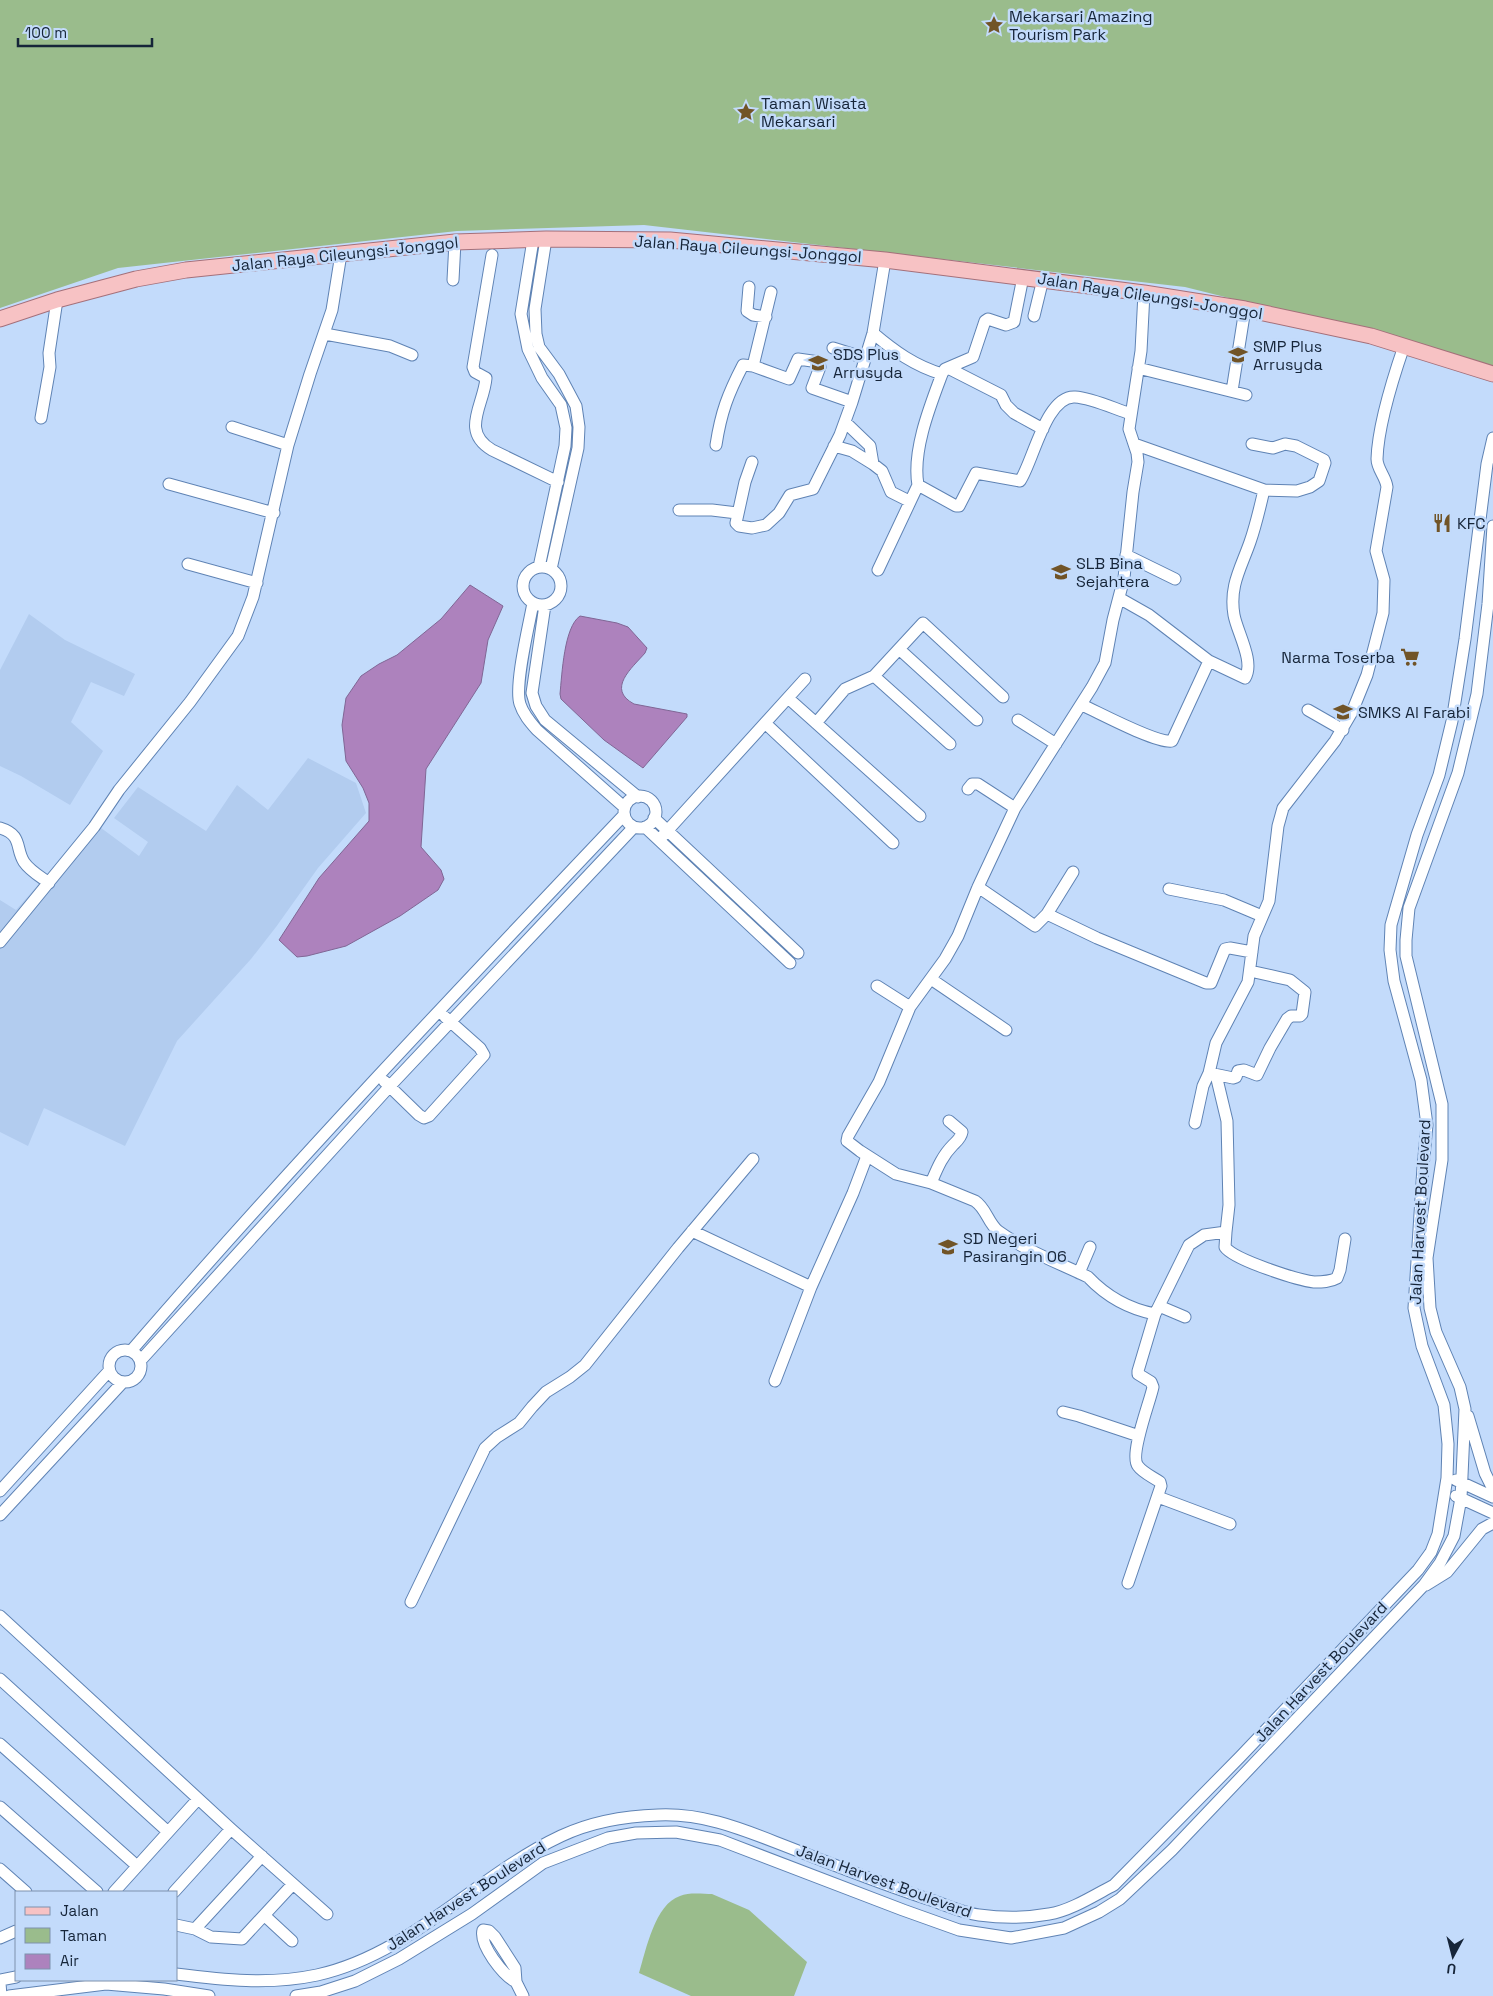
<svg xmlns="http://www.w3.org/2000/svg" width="1493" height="1996" viewBox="0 0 1493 1996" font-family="'Space Grotesk',sans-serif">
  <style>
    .built { fill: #b2ccef }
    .green { fill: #9abc8c }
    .water { fill: #ad82bd; stroke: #806695 }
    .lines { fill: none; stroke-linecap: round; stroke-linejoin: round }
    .minor-casing { stroke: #5f83b4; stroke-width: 13 }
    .major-casing { stroke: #a4707a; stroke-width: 17 }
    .minor { stroke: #fff; stroke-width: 11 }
    .major { stroke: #f7c2c4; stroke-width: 15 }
    .labels { text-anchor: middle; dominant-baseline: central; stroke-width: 5; stroke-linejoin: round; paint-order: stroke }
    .poi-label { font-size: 16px; fill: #162539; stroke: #c3dbfb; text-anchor: start }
    .street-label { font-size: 16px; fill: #162539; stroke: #c3dbfb }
  </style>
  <rect width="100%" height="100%" fill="#c3dbfb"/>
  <!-- built -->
  <path class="built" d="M 29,614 L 65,640 L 135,674 L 124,696 L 91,682 L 71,722 L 103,751 L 70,805 L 21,776 L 0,766 L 0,670 Z
    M 308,758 L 356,783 L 366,813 L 318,868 L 276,927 L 251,959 L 177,1041 L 125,1146 L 44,1108 L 28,1146 L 0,1132 L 0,900 L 16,910 L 93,822 L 139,856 L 148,842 L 114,818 L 138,787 L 206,831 L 237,785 L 268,810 Z"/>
  <!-- green -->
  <path class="green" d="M 0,0 L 1493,0 L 1493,367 L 1434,349 L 1185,287 L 644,225 L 457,231 L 118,268 L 0,308 Z
    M 712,1894 L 749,1910 L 807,1962 L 794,1996 L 691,1996 L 639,1973 C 646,1950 655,1904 680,1896 C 689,1892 703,1894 712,1894 Z"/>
  <!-- water -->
  <path class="water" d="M 470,585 L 503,606 L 488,640 L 481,683 L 426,769 L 421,847 L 441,870 L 444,879 L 438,890 L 400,916 L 346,946 L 307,956 L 297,957 L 279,940 L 319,878 L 369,821 L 369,803 L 363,788 L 346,761 L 342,725 L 346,698 L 361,676 L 379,664 L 397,655 L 441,619 Z
    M 580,616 L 617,623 L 628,627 L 647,648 L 645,653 C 632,668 606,689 634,704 L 687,714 L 687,717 L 643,768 L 604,740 L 561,699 L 560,694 C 562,674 564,627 580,616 Z"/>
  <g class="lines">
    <!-- minor casing -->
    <g class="minor-casing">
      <path id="minor" d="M 546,239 L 535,309 L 536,334 L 539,347 L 559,374 L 576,406 L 579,427 L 578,448 L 551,569
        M 533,240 L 521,314 L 528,349 L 542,378 L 561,405 L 566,428 L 565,446 L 539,567
        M 492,255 L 473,367 L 475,372 L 486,378 C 484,405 460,431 492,450 L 558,482
        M 453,280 L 455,242
        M 749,287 L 747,311 L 753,315 L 766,317
        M 771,292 L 753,366 L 789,379 L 798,359 L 819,362 L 820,367 L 812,388 L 852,402
        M 1144,293 L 1141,351 L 1129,429 L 1137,453 L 1138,462 L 1133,492 L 1124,578 L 1113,620 L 1105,663 L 1092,687 L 1015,808 L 978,887 L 958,936 L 945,959 L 910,1007 L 879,1082 L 848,1136 L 847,1141 L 860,1151 L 896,1174 L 931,1183 L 975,1201 C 986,1208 988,1223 998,1231 C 1024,1250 1059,1263 1088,1277 C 1106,1296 1129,1309 1155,1314 L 1189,1245 L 1204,1235 L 1226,1232 L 1229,1205 L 1227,1121 L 1216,1075
        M 1034,316 L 1043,279
        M 873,333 C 894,351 915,366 942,374 C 930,406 912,451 918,485 L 878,570
        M 325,334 L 390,346 L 412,355
        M 833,348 L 865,358
        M 948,368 L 1001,395 L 1006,405 L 1014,413 L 1043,429
        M 1138,368 L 1246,395
        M 942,374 L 945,369 L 973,357 L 985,321 L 988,319 L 1006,325 L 1014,322 L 1023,277
        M 1232,391 L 1245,309
        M 41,418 L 50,367 L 49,353 L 57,300
        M 845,422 L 870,446 L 873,464 L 882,471 L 891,492 L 909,501
        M 232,427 L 288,445
        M 1134,444 L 1264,490 L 1297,491 L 1310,487 L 1319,481 L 1325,463 L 1324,460 L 1296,446 L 1285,444 L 1273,448 L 1252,444
        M 716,445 C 721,412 728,394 743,365 L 753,366
        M 834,446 L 852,451 L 873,464
        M 752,462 L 745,482 L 736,523 L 739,526 L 752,528 L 766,525 L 779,513 L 790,495 L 813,489 L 840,435 L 852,402 L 873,333 L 885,260
        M 169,484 L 274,513
        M 918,485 L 956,506 L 959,506 L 976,473 L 1020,481 C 1033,462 1046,395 1075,397 C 1092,398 1115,409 1131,414
        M 679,510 L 712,510 L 737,513
        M 1126,555 L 1175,579
        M 188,564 L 257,583
        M523 586a19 19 0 1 1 38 0a19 19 0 1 1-38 0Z
        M 1119,598 L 1149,615 L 1209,661 L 1245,678 C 1255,662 1237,632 1234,615 C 1229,586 1241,568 1250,542 C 1256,525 1260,507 1264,490
        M 533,603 C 529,625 514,686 520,704 C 523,714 530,722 537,730 L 624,807
        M 545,605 L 532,693 L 536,706 L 545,720 L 638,797
        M 899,649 L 977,720
        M 874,676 L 950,744
        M 788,698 L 920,816
        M 1082,705 C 1098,712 1157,744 1172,741 L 1209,661
        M 1308,710 L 1343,730
        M 1018,720 L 1056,744
        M 765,723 L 893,843
        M 816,723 L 845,689 L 874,676 L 923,623 L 1003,697
        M 968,789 L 972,784 L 978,784 L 1015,808
        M624 812a16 16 0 1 1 32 0a16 16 0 1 1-32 0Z
        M 654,818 L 798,953
        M 645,827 L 790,963
        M 0,828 C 23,835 15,848 24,862 C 30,871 41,877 49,883
        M 659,840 L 805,679
        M 978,887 L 1035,926 L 1047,914 L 1073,872
        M 1169,889 L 1224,900 L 1262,916
        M 1047,914 L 1097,938 L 1206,983 L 1211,983 L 1225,949 L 1230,948 L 1252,952
        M 0,942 L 94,827 L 119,790 L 190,702 L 238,636 L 253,597 L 288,445 L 310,374 L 332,310 L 341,254
        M 931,979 L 1006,1030
        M 877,986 L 910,1007
        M 1209,1073 L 1233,1078 L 1236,1077 L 1238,1071 L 1244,1070 L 1257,1075 L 1270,1048 L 1287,1019 L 1291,1016 L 1300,1016 L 1302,1014 L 1305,992 L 1290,980 L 1250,971
        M 384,1081 L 419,1115 L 424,1118 L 429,1116 L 484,1055 L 480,1048 L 445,1017
        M 1195,1123 L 1203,1086 L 1209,1073 L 1216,1043 L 1248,982 L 1254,936 L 1269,901 L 1278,826 L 1283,808 L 1335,741 L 1352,712 L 1367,675 L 1383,613 L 1384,580 L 1376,551 L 1387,487 C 1386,477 1377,469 1377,459 C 1378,425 1393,378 1404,346
        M 931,1183 C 937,1169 942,1156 953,1145 C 957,1141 961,1138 962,1132 L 949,1121
        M 692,1231 L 811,1287
        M 1226,1232 L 1225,1247 C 1234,1260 1298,1280 1314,1282 C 1322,1282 1330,1282 1337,1278 L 1340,1270 L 1345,1239
        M 1079,1273 L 1090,1247
        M 1159,1306 L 1185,1317
        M109 1366a16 16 0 1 1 32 0a16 16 0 1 1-32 0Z
        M 131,1351 C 290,1167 457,991 624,815
        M 141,1360 L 390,1086 L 634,827
        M 775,1381 L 811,1287 L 853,1193 L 867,1156
        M 1063,1412 L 1079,1416 L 1139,1436
        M 1468,1416 L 1485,1473 L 1493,1489
        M 1456,1480 L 1493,1497
        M 0,1491 L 109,1371
        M 1456,1496 L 1493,1513
        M 1158,1497 L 1230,1524
        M 0,1515 L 122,1383
        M 1128,1583 L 1161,1486 L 1160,1482 C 1153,1477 1143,1473 1138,1466 C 1129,1455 1150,1402 1153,1387 L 1151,1382 L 1138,1374 L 1138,1371 L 1155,1314
        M 1426,1585 L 1447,1572 L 1482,1529 L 1493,1523
        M 411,1602 L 485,1448 L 497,1437 L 519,1423 L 532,1407 L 546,1392 L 570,1377 L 585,1365 L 678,1248 L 753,1159
        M 0,1616 L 231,1829 L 327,1914
        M 0,1679 L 167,1831
        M 0,1744 L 136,1865
        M 0,1807 L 97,1892
        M 0,1869 L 26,1892
        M 114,1892 L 198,1799
        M 174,1892 L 231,1829
        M 265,1916 L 292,1941
        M 176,1925 L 195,1929 L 211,1937 L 242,1939 L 293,1884
        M 195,1929 L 262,1856
        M 0,1938 L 16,1931
        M 176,1974 C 223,1980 270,1985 317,1975 C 411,1954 476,1876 561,1836 C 591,1822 625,1816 658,1815 C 700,1813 737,1827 775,1842 C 827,1862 878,1883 931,1900 C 946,1905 963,1913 979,1915 C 1002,1918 1027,1918 1049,1914 C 1070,1911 1095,1895 1114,1885 L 1240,1757 L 1418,1570 L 1431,1552 L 1438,1534 L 1447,1478 L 1448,1444 L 1444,1405 L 1422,1346 L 1414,1308 L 1423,1167 L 1427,1125 L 1421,1080 L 1394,981 L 1390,950 L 1391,925 L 1395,911 L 1417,835 L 1439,775 L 1452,721 L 1465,639 L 1487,464 L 1493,438
        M 0,1980 L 16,1977
        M 516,1982 C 503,1975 479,1945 483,1930 L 489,1931 L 495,1937 L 515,1968 L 516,1982 L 523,1996
        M 0,1983 L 1,1996
        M 9,1996 L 106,1984 L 164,1989 L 209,1996
        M 296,1996 L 321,1992 L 355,1981 L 399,1959 L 472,1914 L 543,1863 L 608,1838 L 636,1833 L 676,1832 L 720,1840 L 903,1910 L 959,1930 L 1011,1938 L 1064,1928 L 1099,1912 L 1120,1899 L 1172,1850 L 1424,1585 L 1440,1563 L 1454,1536 L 1461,1498 L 1465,1409 L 1460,1387 L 1436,1332 L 1430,1308 L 1427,1258 L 1442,1160 L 1442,1104 L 1406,956 L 1406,940 L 1409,908 L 1458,773 L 1477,694 L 1488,604 L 1493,526"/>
    </g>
    <!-- major casing -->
    <g class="major-casing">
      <path id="major" d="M 0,319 L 57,300 L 136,279 L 186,270 L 455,242 L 546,239 L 670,240 L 885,260 L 1144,293 L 1245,309 L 1371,336 L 1493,374"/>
    </g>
    <!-- minor -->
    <use href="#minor" class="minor"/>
    <!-- major -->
    <use href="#major" class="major"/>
  </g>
  <!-- icons -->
  <defs>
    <g id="sight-bare" transform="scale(1.5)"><path d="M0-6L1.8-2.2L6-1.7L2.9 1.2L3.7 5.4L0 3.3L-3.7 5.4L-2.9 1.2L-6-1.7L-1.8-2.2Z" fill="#715427" stroke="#c3dbfb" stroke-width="2.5" paint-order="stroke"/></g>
    <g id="school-bare" transform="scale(1.5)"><path d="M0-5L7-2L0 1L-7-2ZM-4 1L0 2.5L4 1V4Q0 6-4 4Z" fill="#715427" stroke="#c3dbfb" stroke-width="2.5" paint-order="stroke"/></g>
    <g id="restaurant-bare" transform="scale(1.5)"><path d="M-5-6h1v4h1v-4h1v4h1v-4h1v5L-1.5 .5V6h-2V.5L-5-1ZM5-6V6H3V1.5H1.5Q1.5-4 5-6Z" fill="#715427" stroke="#c3dbfb" stroke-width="2.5" paint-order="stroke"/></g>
    <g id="supermarket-bare" transform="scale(1.5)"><path d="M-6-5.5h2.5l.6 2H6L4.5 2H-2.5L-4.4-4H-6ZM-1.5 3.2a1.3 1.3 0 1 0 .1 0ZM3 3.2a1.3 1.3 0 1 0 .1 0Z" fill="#715427" stroke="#c3dbfb" stroke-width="2.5" paint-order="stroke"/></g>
  </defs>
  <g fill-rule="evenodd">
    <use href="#sight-bare" x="994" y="25"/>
    <use href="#sight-bare" x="746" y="112"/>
    <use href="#school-bare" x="1238" y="355"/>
    <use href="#school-bare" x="818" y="363"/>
    <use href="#restaurant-bare" x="1442" y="523"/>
    <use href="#school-bare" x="1061" y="572"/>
    <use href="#supermarket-bare" x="1410" y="657"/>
    <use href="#school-bare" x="1343" y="712"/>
    <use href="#school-bare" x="948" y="1247"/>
  </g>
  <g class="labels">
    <!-- poi labels -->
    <g class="poi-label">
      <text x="1009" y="16">Mekarsari Amazing<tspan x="1009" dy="18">Tourism Park</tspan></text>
      <text x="761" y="103">Taman Wisata<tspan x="761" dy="18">Mekarsari</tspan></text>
      <text x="1253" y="346">SMP Plus<tspan x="1253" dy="18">Arrusyda</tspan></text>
      <text x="833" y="354">SDS Plus<tspan x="833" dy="18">Arrusyda</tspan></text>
      <text x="1457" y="523">KFC</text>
      <text x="1076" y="563">SLB Bina<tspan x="1076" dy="18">Sejahtera</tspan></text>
      <text x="1395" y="657" text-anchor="end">Narma Toserba</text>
      <text x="1358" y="712">SMKS Al Farabi</text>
      <text x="963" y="1238">SD Negeri<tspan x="963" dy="18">Pasirangin 06</tspan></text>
    </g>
    <!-- street labels -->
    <g class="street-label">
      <text transform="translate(748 249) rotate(4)">Jalan Raya Cileungsi-Jonggol</text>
      <text transform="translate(345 254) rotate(-6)">Jalan Raya Cileungsi-Jonggol</text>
      <text transform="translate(1150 296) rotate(9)">Jalan Raya Cileungsi-Jonggol</text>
      <text transform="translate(1420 1212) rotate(-87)">Jalan Harvest Boulevard</text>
      <text transform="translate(1321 1672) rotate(-47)">Jalan Harvest Boulevard</text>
      <text transform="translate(884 1881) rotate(20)">Jalan Harvest Boulevard</text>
      <text transform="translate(466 1896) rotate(-33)">Jalan Harvest Boulevard</text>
    </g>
  </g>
  <!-- legend -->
  <rect x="15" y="1891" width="162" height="90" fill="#c3dbfb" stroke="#7e92ad"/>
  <rect x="25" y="1907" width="25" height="8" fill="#f7c2c4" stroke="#7e92ad"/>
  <text x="60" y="1916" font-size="15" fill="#162539">Jalan</text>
  <rect x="25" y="1928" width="25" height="15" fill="#9abc8c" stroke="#7e92ad"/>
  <text x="60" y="1941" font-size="15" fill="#162539">Taman</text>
  <rect x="25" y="1954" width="25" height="15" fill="#ad82bd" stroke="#7e92ad"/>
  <text x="60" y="1966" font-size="15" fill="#162539">Air</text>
  <!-- north arrow -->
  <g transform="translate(1453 1956) rotate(187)" stroke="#c3dbfb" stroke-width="4" paint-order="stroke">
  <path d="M0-4L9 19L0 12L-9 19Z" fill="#162539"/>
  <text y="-8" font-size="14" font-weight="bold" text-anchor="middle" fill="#162539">U</text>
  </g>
  <!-- scale -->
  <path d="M18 38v8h134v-8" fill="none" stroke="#162539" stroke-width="2.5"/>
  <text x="25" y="38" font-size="15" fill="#162539" stroke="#c3dbfb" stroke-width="4" paint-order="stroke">100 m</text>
</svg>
